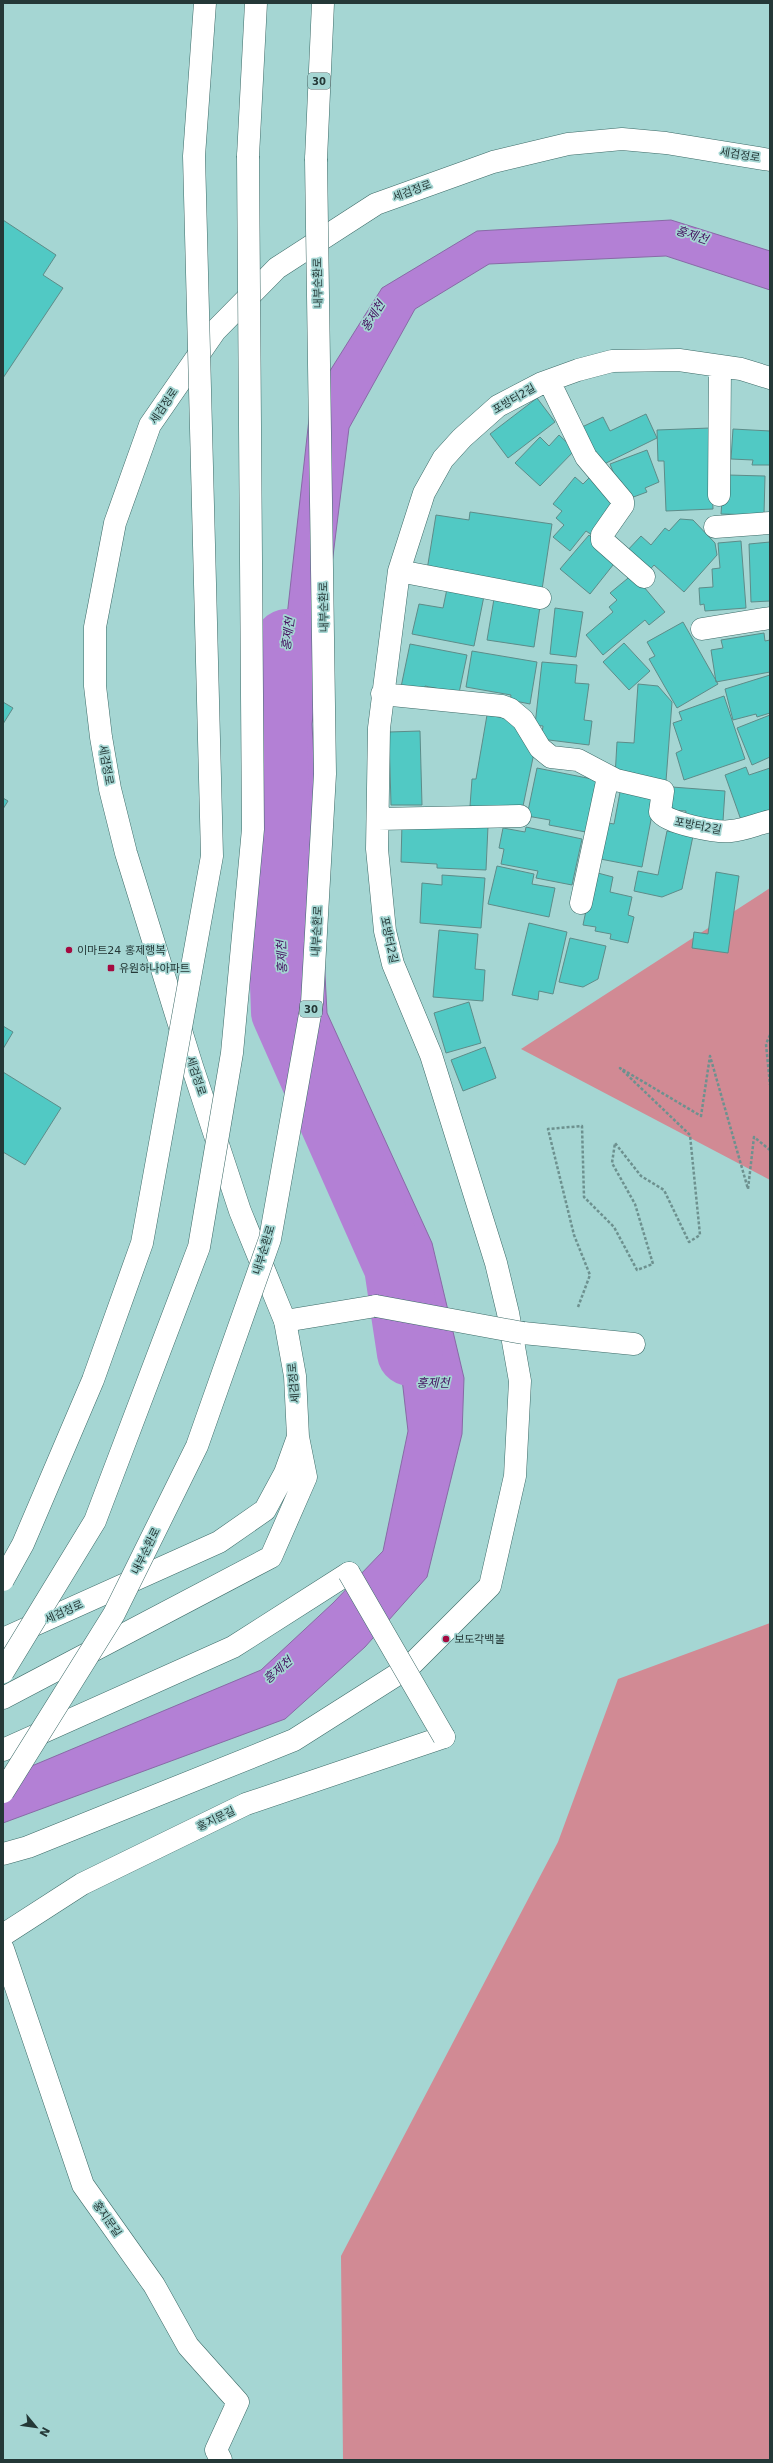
<svg xmlns="http://www.w3.org/2000/svg" width="773" height="2463" viewBox="0 0 773 2463" font-family="'DejaVu Sans','Noto Sans KR',sans-serif">
  <style>
    .green { fill: #d18a94 }
    .water { fill: #b380d5; stroke: #886aa6 }
    .lines { fill: none; stroke-linecap: round; stroke-linejoin: round }
    .river { stroke: #b380d5; stroke-width: 66 }
    .building { fill: #51c9c4; stroke: #5d8c89 }
    .minor-casing { stroke: #3c6a67; stroke-width: 23 }
    .major-casing { stroke: #3c6a67; stroke-width: 23 }
    .highway-casing { stroke: #3c6a67; stroke-width: 23 }
    .path { stroke: #6d918f; stroke-width: 2.5; stroke-dasharray: 3 2; stroke-linecap: butt }
    .minor { stroke: #fff; stroke-width: 22 }
    .major { stroke: #fff; stroke-width: 22 }
    .highway { stroke: #fff; stroke-width: 22 }
    .minor-bridge-casing { stroke: #3c6a67; stroke-width: 23; stroke-linecap: butt }
    .highway-bridge-casing { stroke: #3c6a67; stroke-width: 23; stroke-linecap: butt }
    .minor-bridge { stroke: #fff; stroke-width: 22 }
    .highway-bridge { stroke: #fff; stroke-width: 22 }
    .poi-dot { fill: #a40a40; stroke: #a5d6d3; stroke-width: 1.5 }
    .labels { text-anchor: middle; dominant-baseline: central; stroke-width: 3.5; stroke-linejoin: round; paint-order: stroke }
    .shield { fill: #a5d6d3; stroke: #4b6766; stroke-width: 1 }
    .shield-label { font-size: 10px; font-weight: bold; fill: #243837 }
    .street-label { font-size: 11px; fill: #243837; stroke: #a5d6d3 }
    .poi-label { font-size: 11px; fill: #243837; stroke: #a5d6d3; text-anchor: start }
    .water-label { font-size: 12px; font-style: italic; fill: #43105e; stroke: #a5d6d3 }
  </style>
  <rect width="100%" height="100%" fill="#a5d6d3"/>
  <!-- green -->
  <path class="green" d="M 770,888 L 770,1180 L 521,1049 Z
    M 770,1623 L 770,2460 L 343,2460 L 341,2256 L 558,1842 L 618,1679 Z"/>
  <!-- water -->
  <path class="water" d="M 671,220 L 770,251 L 770,290 L 666,256 L 489,264 L 415,309 L 349,428 L 312,724 L 327,1013 L 432,1243 L 464,1378 L 462,1434 L 427,1577 L 365,1647 L 285,1719 L 3,1823 L 3,1778 L 261,1670 L 333,1603 L 383,1551 L 408,1431 L 401,1370 L 397,1267 L 284,1012 L 274,733 L 311,401 L 382,288 L 477,231 Z"/>
  <g class="lines">
    <!-- river -->
    <path class="river" d="M 287,642 L 274,733 L 284,1012 L 397,1267 L 410,1353"/>
  </g>
  <!-- building -->
  <path class="building" d="M 3,220 L 56,255 L 43,275 L 63,288 L 3,378 Z
    M 537,398 L 555,422 L 508,458 L 490,434 Z
    M 646,414 L 657,438 L 598,467 L 580,428 L 603,417 L 610,431 Z
    M 710,428 L 713,509 L 666,511 L 664,461 L 658,461 L 657,430 Z
    M 733,429 L 770,431 L 770,465 L 752,465 L 753,460 L 731,459 Z
    M 559,435 L 575,450 L 540,486 L 515,463 L 540,437 L 549,446 Z
    M 647,450 L 659,482 L 645,488 L 647,492 L 628,499 L 622,495 L 610,464 Z
    M 728,475 L 765,476 L 764,515 L 721,514 L 722,501 Z
    M 591,476 L 620,501 L 592,535 L 586,531 L 570,551 L 553,537 L 564,525 L 556,518 L 562,511 L 553,504 L 575,477 L 583,484 Z
    M 470,512 L 552,524 L 541,596 L 427,570 L 436,515 L 469,520 Z
    M 680,519 L 693,520 L 715,543 L 717,555 L 684,592 L 654,565 L 647,573 L 625,553 L 641,536 L 651,545 L 665,528 L 669,531 Z
    M 589,535 L 617,560 L 590,594 L 560,569 Z
    M 741,541 L 746,608 L 705,611 L 704,604 L 700,605 L 699,588 L 713,587 L 712,569 L 720,568 L 718,543 Z
    M 770,542 L 770,601 L 751,602 L 749,544 Z
    M 633,574 L 665,612 L 649,625 L 645,620 L 603,655 L 586,635 L 613,612 L 609,607 L 617,600 L 610,593 Z
    M 448,584 L 485,591 L 474,646 L 412,634 L 419,604 L 443,608 Z
    M 495,593 L 541,600 L 534,647 L 487,640 Z
    M 555,608 L 583,612 L 576,657 L 550,654 Z
    M 683,622 L 718,684 L 677,708 L 649,659 L 655,656 L 647,642 Z
    M 764,633 L 765,641 L 770,640 L 770,672 L 716,682 L 711,650 L 723,648 L 721,640 Z
    M 624,643 L 650,671 L 629,690 L 603,662 Z
    M 410,644 L 467,655 L 459,693 L 425,686 L 424,691 L 401,687 Z
    M 472,651 L 537,662 L 530,704 L 510,700 L 511,695 L 466,687 Z
    M 542,662 L 577,665 L 575,683 L 589,684 L 584,720 L 592,721 L 589,745 L 541,739 L 543,726 L 535,725 Z
    M 770,675 L 770,713 L 757,717 L 756,714 L 733,720 L 725,689 Z
    M 638,684 L 658,686 L 672,702 L 666,781 L 615,777 L 617,742 L 634,743 Z
    M 724,696 L 745,759 L 684,780 L 676,753 L 682,750 L 673,723 L 682,720 L 679,712 Z
    M 3,702 L 13,708 L 3,724 Z
    M 487,715 L 516,720 L 535,748 L 522,811 L 470,806 L 472,779 L 476,779 Z
    M 770,715 L 770,757 L 752,765 L 737,728 Z
    M 420,731 L 422,805 L 391,805 L 389,732 Z
    M 746,767 L 749,775 L 770,768 L 770,815 L 741,820 L 725,775 Z
    M 537,768 L 602,781 L 591,833 L 549,825 L 550,820 L 527,816 Z
    M 621,787 L 647,793 L 654,804 L 642,867 L 595,858 L 603,822 L 614,824 Z
    M 672,787 L 725,791 L 723,821 L 685,819 L 686,811 L 670,810 Z
    M 3,798 L 8,801 L 3,809 Z
    M 402,823 L 488,826 L 486,870 L 437,868 L 437,864 L 401,862 Z
    M 526,827 L 582,839 L 572,885 L 536,878 L 538,871 L 501,864 L 504,849 L 499,848 L 503,828 L 525,832 Z
    M 667,831 L 693,836 L 682,889 L 662,897 L 634,891 L 638,871 L 658,875 Z
    M 497,866 L 534,874 L 532,884 L 555,888 L 549,917 L 488,904 Z
    M 594,872 L 613,877 L 610,892 L 632,897 L 628,915 L 634,917 L 628,943 L 610,939 L 611,934 L 595,931 L 596,927 L 583,925 Z
    M 716,872 L 739,876 L 728,953 L 692,948 L 694,932 L 708,934 Z
    M 442,875 L 485,878 L 481,928 L 420,923 L 422,883 L 442,885 Z
    M 529,923 L 567,932 L 553,994 L 539,991 L 538,1000 L 512,995 Z
    M 439,930 L 478,934 L 475,969 L 485,970 L 483,1001 L 433,997 Z
    M 570,938 L 606,946 L 598,979 L 583,987 L 559,982 Z
    M 469,1002 L 481,1043 L 446,1053 L 434,1013 Z
    M 3,1026 L 13,1032 L 3,1049 Z
    M 485,1047 L 496,1078 L 463,1091 L 451,1060 Z
    M 3,1072 L 61,1108 L 25,1165 L 3,1152 Z"/>
  <g class="lines">
    <!-- minor casing -->
    <g class="minor-casing">
      <path id="minor" d="M 549,381 L 586,457 L 623,501 L 623,505 L 602,535 L 602,540 L 644,577
        M 719,495 L 720,366
        M 715,527 L 770,523
        M 399,571 L 540,598
        M 702,629 L 770,618
        M 382,694 L 502,706 L 510,709 L 523,720 L 540,748 L 551,757 L 578,760 L 616,780 L 663,791 L 660,812 C 666,823 717,833 731,831 C 744,830 757,824 770,821
        M 378,819 L 520,816
        M 581,903 L 608,777
        M 285,1321 L 376,1306
        M 523,1333 L 634,1344
        M 3,1750 L 233,1647 L 349,1573
        M 3,1854 L 28,1847 L 294,1740 L 409,1667 L 490,1586 L 515,1476 L 520,1381 L 508,1313 L 496,1263 L 431,1055 L 393,964 L 385,931 L 377,849 L 379,728 L 399,571 L 424,493 L 443,459 L 462,438 L 498,406 L 542,383 L 578,370 L 612,361 L 679,360 L 741,369 L 770,378
        M 3,1935 L 82,1884 L 246,1804 L 444,1737
        M 3,1949 L 83,2185 L 154,2285 L 188,2346 L 238,2402 L 216,2450 L 221,2460"/>
    </g>
    <!-- major casing -->
    <g class="major-casing">
      <path id="major" d="M 3,1639 L 219,1542 L 265,1510 L 285,1473 L 298,1437 L 295,1376 L 285,1321 L 240,1211 L 192,1066 L 126,853 L 110,789 L 101,737 L 95,686 L 95,627 L 115,523 L 150,425 L 215,331 L 277,268 L 376,204 L 493,162 L 568,144 L 622,139 L 666,143 L 770,160
        M 3,1698 L 271,1557 L 306,1477 L 298,1437"/>
    </g>
    <!-- highway casing -->
    <g class="highway-casing">
      <path id="highway" d="M 248,156 L 256,3
        M 316,159 L 323,3"/>
    </g>
    <!-- path -->
    <path class="path" d="M 770,1035 L 766,1044 L 770,1085
      M 578,1307 L 590,1275 L 574,1235 L 548,1129 L 582,1126 L 584,1197 L 614,1227 L 637,1270 L 653,1264 L 635,1204 L 612,1163 L 615,1143 L 641,1176 L 664,1190 L 689,1242 L 700,1235 L 690,1135 L 620,1068 L 701,1116 L 710,1056 L 748,1189 L 754,1137 L 770,1150"/>
    <!-- minor -->
    <use href="#minor" class="minor"/>
    <!-- major -->
    <use href="#major" class="major"/>
    <!-- highway -->
    <use href="#highway" class="highway"/>
    <!-- minor-bridge casing -->
    <g class="minor-bridge-casing">
      <path id="minor-bridge" d="M 376,1306 L 523,1333
        M 349,1573 L 444,1737"/>
    </g>
    <!-- highway-bridge casing -->
    <g class="highway-bridge-casing">
      <path id="highway-bridge" d="M 3,1580 L 23,1544 L 93,1380 L 142,1243 L 212,856 L 194,156 L 205,3
        M 3,1672 L 95,1521 L 199,1247 L 232,1053 L 253,829 L 248,156
        M 3,1792 L 114,1614 L 197,1446 L 270,1239 L 312,1003 L 325,774 L 316,159"/>
    </g>
    <!-- minor-bridge -->
    <use href="#minor-bridge" class="minor-bridge"/>
    <!-- highway-bridge -->
    <use href="#highway-bridge" class="highway-bridge"/>
  </g>
  <!-- markers -->
  <g class="poi-dot">
    <circle cx="69" cy="950" r="4"/>
    <rect x="107" y="964" width="8" height="8" rx="2"/>
    <circle cx="446" cy="1639" r="4"/>
  </g>
  <g class="labels">
    <!-- shield labels -->
    <g class="shield">
      <rect x="308" y="73" width="22" height="16" rx="3"/>
      <rect x="300" y="1001" width="22" height="16" rx="3"/>
    </g>
    <g class="shield-label">
      <text x="319" y="81">30</text>
      <text x="311" y="1009">30</text>
    </g>
    <!-- street labels -->
    <g class="street-label">
      <text transform="translate(740 155) rotate(9)">세검정로</text>
      <text transform="translate(412 191) rotate(-20)">세검정로</text>
      <text transform="translate(318 283) rotate(-91)">내부순환로</text>
      <text transform="translate(514 399) rotate(-30)">포방터2길</text>
      <text transform="translate(164 406) rotate(-56)">세검정로</text>
      <text transform="translate(324 607) rotate(-91)">내부순환로</text>
      <text transform="translate(106 765) rotate(80)">세검정로</text>
      <text transform="translate(698 826) rotate(11)">포방터2길</text>
      <text transform="translate(317 931) rotate(-87)">내부순환로</text>
      <text transform="translate(389 940) rotate(78)">포방터2길</text>
      <text transform="translate(196 1076) rotate(72)">세검정로</text>
      <text transform="translate(264 1250) rotate(-73)">내부순환로</text>
      <text transform="translate(294 1383) rotate(-95)">세검정로</text>
      <text transform="translate(146 1551) rotate(-64)">내부순환로</text>
      <text transform="translate(64 1612) rotate(-24)">세검정로</text>
      <text transform="translate(216 1819) rotate(-26)">홍지문길</text>
      <text transform="translate(107 2219) rotate(55)">홍지문길</text>
    </g>
    <!-- poi labels -->
    <g class="poi-label">
      <text x="77" y="950">이마트24 홍제행복</text>
      <text x="119" y="968">유원하나아파트</text>
      <text x="454" y="1639">보도각백불</text>
    </g>
    <!-- water labels -->
    <g class="water-label">
      <text transform="translate(692 235) rotate(18)">홍제천</text>
      <text transform="translate(373 316) rotate(-58)">홍제천</text>
      <text transform="translate(288 634) rotate(-82)">홍제천</text>
      <text transform="translate(282 957) rotate(-92)">홍제천</text>
      <text x="433" y="1383">홍제천</text>
      <text transform="translate(278 1670) rotate(-41)">홍제천</text>
    </g>
  </g>
  <!-- border -->
  <rect width="773" height="2463" fill="none" stroke="#243837" stroke-width="8"/>
  <!-- north arrow -->
  <g transform="translate(36 2427) rotate(119)" stroke="#a5d6d3" stroke-width="3" paint-order="stroke">
  <path d="M0-3L7 15L0 10L-7 15Z" fill="#243837"/>
  <text y="-6" font-size="11" font-weight="bold" text-anchor="middle" fill="#243837">N</text>
  </g>
</svg>
